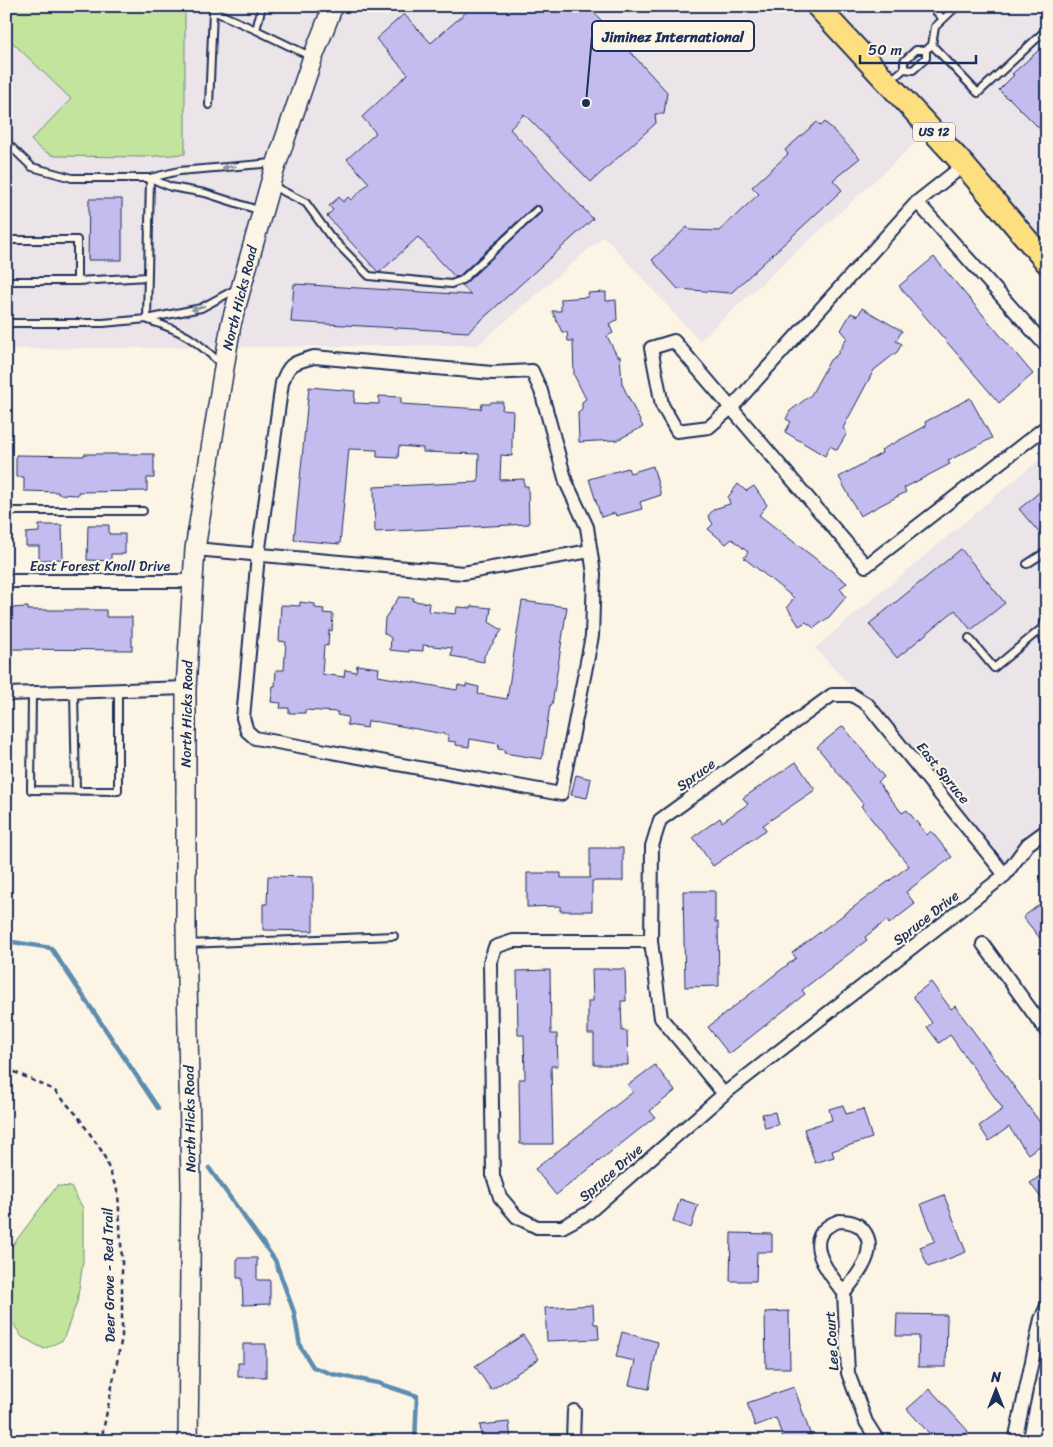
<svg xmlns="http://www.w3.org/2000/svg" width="1053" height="1447" viewBox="0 0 1053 1447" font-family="Sriracha,sans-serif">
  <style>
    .built { fill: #ebe4e8 }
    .green { fill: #c3e49d; stroke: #6f8a7e }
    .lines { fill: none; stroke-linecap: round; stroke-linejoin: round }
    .stream { stroke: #5b8cb0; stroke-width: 4.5 }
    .building { fill: #c4bcee; stroke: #1b2f5e }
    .service-casing { stroke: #1b2f5e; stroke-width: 10 }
    .minor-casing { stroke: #1b2f5e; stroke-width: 16 }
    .secondary-casing { stroke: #1b2f5e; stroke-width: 22 }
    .primary-casing { stroke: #1b2f5e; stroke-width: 25 }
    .path { stroke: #1b2f5e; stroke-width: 2.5; stroke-dasharray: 5 4; stroke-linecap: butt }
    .service { stroke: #fcf5e5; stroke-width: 6 }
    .minor { stroke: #fcf5e5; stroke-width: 12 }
    .secondary { stroke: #fcf5e5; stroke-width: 19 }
    .primary { stroke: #fedf80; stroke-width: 21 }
    .oneway { fill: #8c92a2 }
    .labels { text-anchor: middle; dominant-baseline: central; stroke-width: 4.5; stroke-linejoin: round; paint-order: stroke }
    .shield { fill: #fcf5e5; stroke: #5e6a86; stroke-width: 1 }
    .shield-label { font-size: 12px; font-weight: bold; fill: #1b2f5e }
    .street-label { font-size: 14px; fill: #1b2f5e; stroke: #fcf5e5 }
    .leader { fill: none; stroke: #1b2f5e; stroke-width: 2 }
    .callout-dot { fill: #1b2f5e; stroke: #fcf5e5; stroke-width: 2 }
    .callout { fill: #fcf5e5; stroke: #1b2f5e; stroke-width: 2 }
    .callout-label { font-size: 15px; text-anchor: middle; font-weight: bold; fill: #1b2f5e }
  </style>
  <rect width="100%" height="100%" fill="#fcf5e5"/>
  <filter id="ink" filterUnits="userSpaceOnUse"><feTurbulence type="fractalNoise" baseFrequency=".02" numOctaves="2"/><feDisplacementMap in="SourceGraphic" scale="10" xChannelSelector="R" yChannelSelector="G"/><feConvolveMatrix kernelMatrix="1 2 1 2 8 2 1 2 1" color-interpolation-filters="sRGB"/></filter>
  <g filter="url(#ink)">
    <!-- built -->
    <path class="built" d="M 6,6 L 1047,6 L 1047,263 L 931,129 L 699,341 L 604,236 L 478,345 L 6,349 Z
      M 1047,453 L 1047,830 L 1005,875 L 868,705 L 815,648 Z"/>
    <!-- green -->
    <path class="green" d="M 6,6 L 185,6 L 185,154 L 142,157 L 55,156 C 45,152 39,149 31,140 L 71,99 L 6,36 Z
      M 57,1186 L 71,1187 L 83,1208 L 83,1262 L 77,1302 L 63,1340 L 44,1349 L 22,1337 L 6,1313 L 6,1254 Z"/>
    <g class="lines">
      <!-- stream -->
      <path class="stream" d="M 6,941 L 51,948 L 158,1108
        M 209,1168 L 275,1260 L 294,1312 L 300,1346 L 313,1367 L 332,1374 L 378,1383 L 417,1396 L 415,1441"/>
    </g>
    <!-- building -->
    <path class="building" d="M 473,6 L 588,6 L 667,92 L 664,114 L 655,114 L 656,123 L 591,182 L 524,114 L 510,129 L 593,219 L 468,332 L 291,322 L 294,284 L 471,295 L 462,285 L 542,212 L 540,206 L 534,206 L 459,276 L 455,277 L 418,237 L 380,272 L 378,272 L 327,216 L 333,210 L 329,206 L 339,197 L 343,202 L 348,197 L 351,200 L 369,183 L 347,159 L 376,133 L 362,117 L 408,74 L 376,39 L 404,14 L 431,43 Z
      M 1047,43 L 1047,136 L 1009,98 L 1008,99 L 999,90 L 1014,75 L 1012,74 Z
      M 817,122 L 821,126 L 825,122 L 860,158 L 833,180 L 842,190 L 731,293 L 678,289 L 652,260 L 687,227 L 690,230 L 719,231 L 759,194 L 752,187 L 788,154 L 785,150 Z
      M 89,199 L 122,199 L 122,260 L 88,260 Z
      M 934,257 L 1033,374 L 999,403 L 899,286 Z
      M 606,292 L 606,301 L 616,300 L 617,320 L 609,324 L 613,333 L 607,336 L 617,356 L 620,356 L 622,384 L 643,427 L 617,440 L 579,442 L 578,413 L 582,410 L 582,402 L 586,399 L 574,375 L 573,341 L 568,341 L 567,332 L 562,332 L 552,311 L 561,311 L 561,299 L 588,297 L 588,293 Z
      M 862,308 L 902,331 L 896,341 L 902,344 L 897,352 L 874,370 L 843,428 L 847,433 L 837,450 L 830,446 L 825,456 L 785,432 L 791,422 L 786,419 L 790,411 L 811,395 L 830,360 L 837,355 L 847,337 L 841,330 L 851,313 L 858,316 Z
      M 309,387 L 355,391 L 354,403 L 379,404 L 379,396 L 401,397 L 401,404 L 481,409 L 482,404 L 490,404 L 491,402 L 503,402 L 502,410 L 513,411 L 512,438 L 512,456 L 501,455 L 500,480 L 524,479 L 524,486 L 528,486 L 529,524 L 375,532 L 374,487 L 478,482 L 479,454 L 423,452 L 423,448 L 399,446 L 398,458 L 377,457 L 377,450 L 349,449 L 340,544 L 294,540 Z
      M 970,398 L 992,438 L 948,461 L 950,464 L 904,488 L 906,492 L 860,516 L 839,477 L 882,453 L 881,450 L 926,426 L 925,422 Z
      M 84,454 L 154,454 L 154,478 L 147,478 L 147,491 L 78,492 L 78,495 L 58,494 L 58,492 L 24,491 L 24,477 L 16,477 L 16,455 L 84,456 Z
      M 653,466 L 661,495 L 640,502 L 642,509 L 616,516 L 615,513 L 601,517 L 589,479 L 628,468 L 630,473 Z
      M 738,484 L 746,491 L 754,486 L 767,505 L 759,515 L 847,583 L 840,588 L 846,597 L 829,617 L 814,628 L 806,622 L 799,626 L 787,607 L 794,598 L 744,558 L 748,552 L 732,539 L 726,544 L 708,529 L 713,524 L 708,516 L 714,509 L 730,504 L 728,497 Z
      M 1047,486 L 1047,542 L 1019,509 Z
      M 39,525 L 62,525 L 63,559 L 39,560 L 39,546 L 26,546 L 26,533 L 39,532 Z
      M 88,525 L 109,525 L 109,534 L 125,534 L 125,554 L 111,554 L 111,561 L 87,560 Z
      M 961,549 L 1005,603 L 971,630 L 955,610 L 897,658 L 869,624 Z
      M 399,597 L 414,598 L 413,601 L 429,603 L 428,611 L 456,614 L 457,607 L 471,608 L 471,606 L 491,608 L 489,622 L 502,630 L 484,656 L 484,662 L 451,656 L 452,648 L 423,645 L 423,651 L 409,650 L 409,652 L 390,650 L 391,638 L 384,633 L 385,618 Z
      M 522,601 L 567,607 L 552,705 L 550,705 L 542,759 L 504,753 L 505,750 L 498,749 L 499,744 L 470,739 L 469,747 L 456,745 L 456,742 L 448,741 L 449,735 L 379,722 L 368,721 L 367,728 L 347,725 L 348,717 L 337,715 L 338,712 L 305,710 L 305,713 L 289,713 L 289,708 L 280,708 L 281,703 L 271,702 L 273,686 L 275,686 L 276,670 L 284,670 L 286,642 L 279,641 L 281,605 L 300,606 L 300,602 L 315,604 L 315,608 L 324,609 L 323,613 L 333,614 L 332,631 L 329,630 L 328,646 L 324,645 L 322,674 L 344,677 L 345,670 L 356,672 L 357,665 L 379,668 L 378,676 L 457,690 L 458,685 L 466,687 L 466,684 L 479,687 L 478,694 L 507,699 Z
      M 28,607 L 28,610 L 106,610 L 106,617 L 132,617 L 132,650 L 6,649 L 6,618 L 12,618 L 11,608 Z
      M 843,726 L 884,777 L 878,782 L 902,813 L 907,810 L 927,835 L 931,831 L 952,857 L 906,892 L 915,904 L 889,924 L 887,920 L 865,937 L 867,940 L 802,990 L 805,994 L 729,1054 L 708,1027 L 796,958 L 792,953 L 909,866 L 861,806 L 863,804 L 817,747 Z
      M 796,762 L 815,790 L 763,825 L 766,830 L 713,866 L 693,837 L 720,818 L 722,822 L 748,804 L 743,798 Z
      M 576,775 L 591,779 L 587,798 L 571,795 Z
      M 590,848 L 623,848 L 623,881 L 592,881 L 592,911 L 560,911 L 560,906 L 527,907 L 527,873 L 561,873 L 561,878 L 590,878 Z
      M 268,876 L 313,877 L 313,931 L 263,930 L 263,904 L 267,904 Z
      M 683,891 L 715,891 L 715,922 L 718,922 L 719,986 L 685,987 Z
      M 1047,899 L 1047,947 L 1023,917 Z
      M 592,969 L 625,969 L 626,1001 L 621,1001 L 622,1031 L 627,1031 L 628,1065 L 594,1065 L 594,1034 L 588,1034 L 588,1001 L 593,1001 Z
      M 550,970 L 551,1034 L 557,1034 L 558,1066 L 551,1066 L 553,1144 L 520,1144 L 519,1079 L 525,1079 L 524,1035 L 518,1035 L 517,971 Z
      M 931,982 L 951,1009 L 955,1006 L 1047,1132 L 1047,1141 L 1028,1154 L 1009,1127 L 989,1141 L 979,1126 L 1003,1109 L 950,1035 L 939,1043 L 927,1027 L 932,1023 L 913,996 Z
      M 655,1065 L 675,1091 L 650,1111 L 655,1117 L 556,1195 L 535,1169 L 633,1092 L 628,1085 Z
      M 843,1105 L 846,1114 L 863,1109 L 872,1138 L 832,1151 L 834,1157 L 815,1163 L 804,1129 L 832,1120 L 829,1109 Z
      M 775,1112 L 778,1125 L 765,1128 L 762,1114 Z
      M 1047,1171 L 1047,1206 L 1030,1183 Z
      M 944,1195 L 966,1252 L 928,1267 L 920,1247 L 935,1241 L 921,1204 Z
      M 680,1199 L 698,1205 L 691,1228 L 673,1222 Z
      M 731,1233 L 772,1234 L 772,1252 L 757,1252 L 756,1281 L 730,1281 Z
      M 237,1258 L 257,1258 L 257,1280 L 270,1280 L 270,1304 L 243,1305 L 242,1278 L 237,1278 Z
      M 593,1305 L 594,1324 L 598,1324 L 599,1339 L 547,1341 L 545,1308 Z
      M 789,1311 L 790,1368 L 766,1368 L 765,1312 Z
      M 897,1314 L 947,1315 L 946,1367 L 918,1367 L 919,1336 L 896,1336 Z
      M 622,1332 L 658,1342 L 649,1389 L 629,1385 L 635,1361 L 616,1357 Z
      M 523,1335 L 539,1359 L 491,1390 L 475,1366 Z
      M 243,1344 L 266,1344 L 266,1377 L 238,1377 L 238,1363 L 243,1363 Z
      M 794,1387 L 811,1436 L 796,1441 L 784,1441 L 776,1418 L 755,1426 L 747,1403 Z
      M 930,1389 L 968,1431 L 958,1441 L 936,1441 L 907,1409 Z
      M 509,1422 L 511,1441 L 482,1441 L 480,1425 Z"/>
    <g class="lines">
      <!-- service casing -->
      <g class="service-casing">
        <path id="service" d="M 215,6 L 213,11 L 256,30
          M 262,6 L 256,30 L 312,57
          M 931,6 L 943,19
          M 932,45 L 978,93 L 1047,29
          M 904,69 L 904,61 L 916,50 L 926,50 L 932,45 L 935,27 L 957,6
          M 891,80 L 904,69 L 913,70 L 926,58 L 926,50
          M 209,105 L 213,11
          M 6,142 L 32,167 L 72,178 L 150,178 L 179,171 L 273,163
          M 150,178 L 171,187 L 205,193 L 261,211
          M 271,185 L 306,203 L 330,236 L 369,276 L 451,284 L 462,280 L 537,210
          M 6,240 L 77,240 L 77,281 L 148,277
          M 6,281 L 77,281
          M 147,319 L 150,178
          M 148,320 C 183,331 195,339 222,365
          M 6,323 L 103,323 L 147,319 L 201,308 L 236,289
          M 6,519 L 10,511 L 143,511
          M 1027,564 L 1047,551
          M 1047,616 C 1042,626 1039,635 1047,645
          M 969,638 L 994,668 L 1042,628
          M 74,692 L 76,791
          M 32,693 L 31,790 L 118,791 L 118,690
          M 187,944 L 394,936"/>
      </g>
      <!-- minor casing -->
      <g class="minor-casing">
        <path id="minor" d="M 964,165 L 917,202 L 734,405 L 731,408 L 709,427 L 677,431 L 662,405 L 651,348 L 674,341 L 866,566 L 1047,426
          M 917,202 L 1047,347
          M 314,357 L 492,373 L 532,371 L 541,391 L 566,482 L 587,527 L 594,574 L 592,636 L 561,794 L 255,738 L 247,731 L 243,718 L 258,555 L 282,383 C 289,362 294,363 314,357 Z
          M 195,549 L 463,573 L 590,551
          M 6,581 L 194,581
          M 6,694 L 186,688
          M 651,941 L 513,941 L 495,947 L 490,962 L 493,1176 L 500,1197 L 517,1217 L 537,1227 L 562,1227 L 588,1213 L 724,1094 L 1005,875 L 1028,844 L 1047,830
          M 983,944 L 1047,1032
          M 724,1094 L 661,1018 L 651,941 L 652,846 L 660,820 L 832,695 L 852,695 L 868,705 L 1005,875
          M 839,1221 C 848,1221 857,1222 863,1230 C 880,1250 856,1277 844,1293 C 827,1272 798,1235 839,1221 Z
          M 844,1293 L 848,1373 L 866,1422 L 878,1441
          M 573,1441 L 574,1411
          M 1015,1441 L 1041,1319 L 1047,1306"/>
      </g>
      <!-- secondary casing -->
      <g class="secondary-casing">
        <path id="secondary" d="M 188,1441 L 191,1185 L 186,929 L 186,688 L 195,549 L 231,324 L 273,174 L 313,57 L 333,6"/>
      </g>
      <!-- primary casing -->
      <g class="primary-casing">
        <path id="primary" d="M 817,6 L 964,165 L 1047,263"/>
      </g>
      <!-- path -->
      <path class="path" d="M 6,1068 L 54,1090 L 77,1115 L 103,1153 L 118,1193 L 122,1260 L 122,1337 L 101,1441"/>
      <!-- service -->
      <use href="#service" class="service"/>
      <!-- minor -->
      <use href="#minor" class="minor"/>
      <!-- secondary -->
      <use href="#secondary" class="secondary"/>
      <!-- primary -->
      <use href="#primary" class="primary"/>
    </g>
    <!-- one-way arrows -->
    <defs><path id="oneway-solid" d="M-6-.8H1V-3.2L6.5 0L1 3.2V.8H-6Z" transform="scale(1.25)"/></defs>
    <g class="oneway">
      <use href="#oneway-solid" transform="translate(229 167) rotate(175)"/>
      <use href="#oneway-solid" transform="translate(198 308) rotate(162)"/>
    </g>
  </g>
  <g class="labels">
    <!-- shield labels -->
    <rect class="shield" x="913" y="122.5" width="42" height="19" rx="4"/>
    <g class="shield-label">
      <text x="934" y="132">US 12</text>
    </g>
    <!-- street labels -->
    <g class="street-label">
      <text transform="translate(240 298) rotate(-76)">North Hicks Road</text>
      <text x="100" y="566">East Forest Knoll Drive</text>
      <text transform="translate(187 714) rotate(-89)">North Hicks Road</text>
      <text transform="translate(943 773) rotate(51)">East Spruce</text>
      <text transform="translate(696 775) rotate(-36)">Spruce</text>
      <text transform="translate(926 918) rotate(-38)">Spruce Drive</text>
      <text transform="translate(190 1119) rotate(-91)">North Hicks Road</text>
      <text transform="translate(611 1173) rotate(-41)">Spruce Drive</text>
      <text transform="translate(109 1275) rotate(-91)">Deer Grove - Red Trail</text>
      <text transform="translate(832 1341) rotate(-94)">Lee Court</text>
    </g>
  </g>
  <!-- callouts -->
  <path class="leader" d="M586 103L592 36"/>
  <circle class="callout-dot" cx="586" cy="103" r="5"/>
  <rect class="callout" x="592" y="21" width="162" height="30" rx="5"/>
  <g class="callout-label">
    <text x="673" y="42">Jiminez International</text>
  </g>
  <!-- margin -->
  <rect width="1053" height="1447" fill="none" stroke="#fcf5e5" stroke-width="25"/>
  <rect x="12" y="12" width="1028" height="1422" fill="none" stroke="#1b2f5e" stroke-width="2" filter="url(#ink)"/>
  <!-- north arrow -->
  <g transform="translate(996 1390)" stroke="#fcf5e5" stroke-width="4" paint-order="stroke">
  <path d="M0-4L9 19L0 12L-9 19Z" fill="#1b2f5e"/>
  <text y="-8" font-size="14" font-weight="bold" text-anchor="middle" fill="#1b2f5e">N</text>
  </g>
  <!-- scale -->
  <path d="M860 55v8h116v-8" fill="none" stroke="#1b2f5e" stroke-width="2.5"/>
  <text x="868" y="55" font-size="15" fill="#1b2f5e" stroke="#fcf5e5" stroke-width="4" paint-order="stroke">50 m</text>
</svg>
